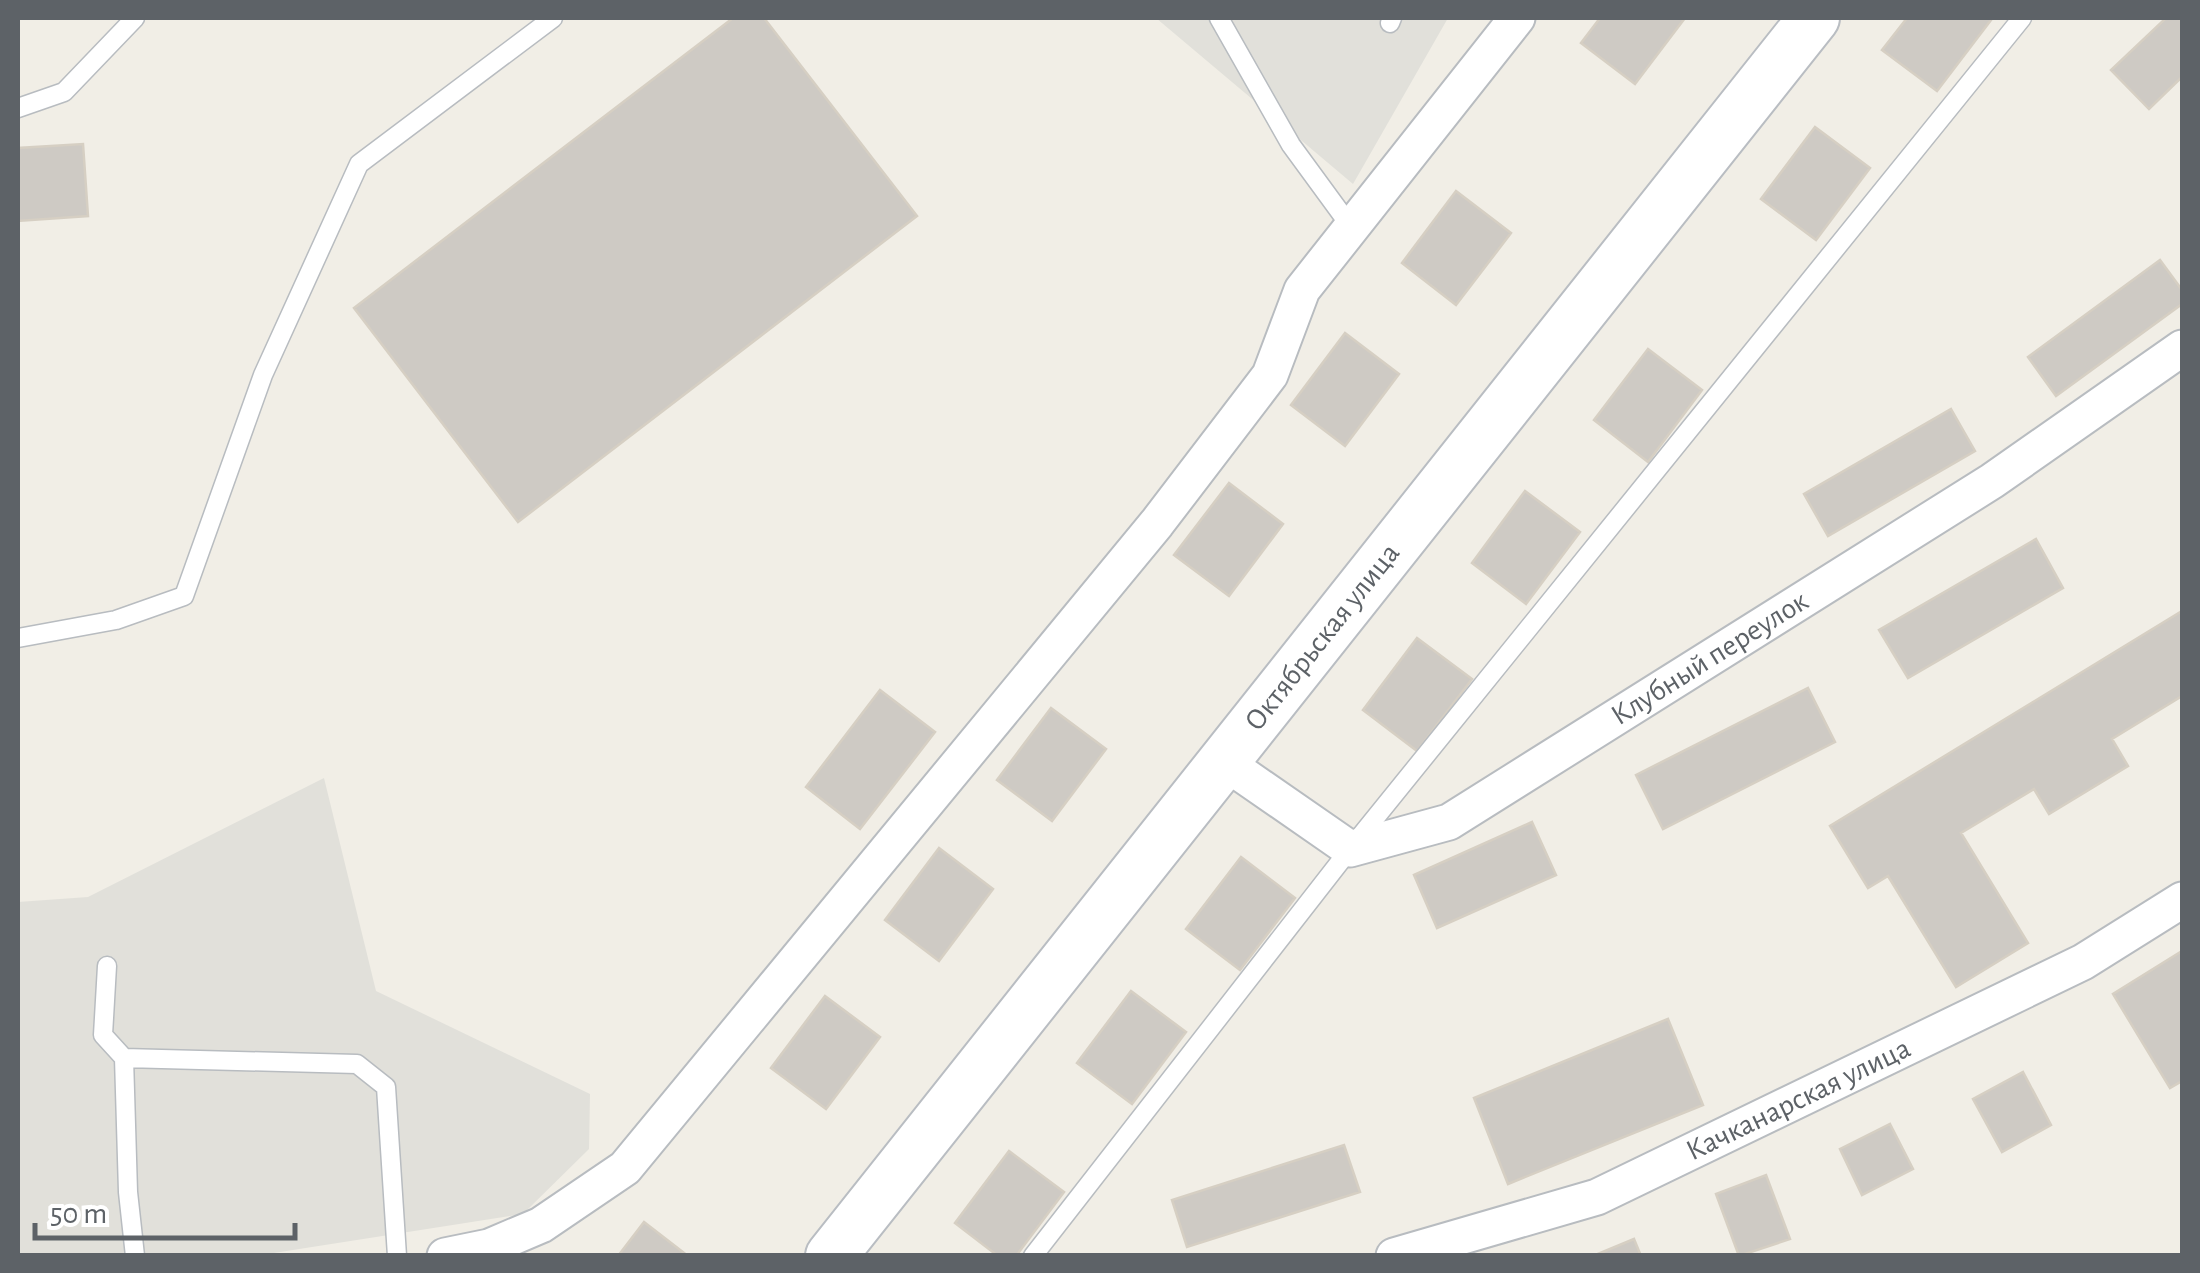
<svg xmlns="http://www.w3.org/2000/svg" width="2200" height="1273" viewBox="0 0 2200 1273" font-family="'Alegreya Sans',sans-serif">
  <style>
    .industrial { fill: #e1e0da }
    .building { fill: #cecac4; stroke: #d6cfc3; stroke-width: 2.5 }
    .lines { fill: none; stroke-linecap: round; stroke-linejoin: round }
    .lane-casing { stroke: #b8bcc0; stroke-width: 21 }
    .street-casing { stroke: #b8bcc0; stroke-width: 39 }
    .secondary-casing { stroke: #b9bdc2; stroke-width: 54 }
    .lane { stroke: #fff; stroke-width: 18 }
    .street { stroke: #fff; stroke-width: 35 }
    .secondary { stroke: #fff; stroke-width: 50 }
    .labels { text-anchor: middle; dominant-baseline: central; stroke-width: 8; stroke-linejoin: round; paint-order: stroke }
    .street-label { font-size: 30px; fill: #5d6267; stroke: #fff }
  </style>
  <rect width="100%" height="100%" fill="#f1eee6"/>
  <!-- industrial -->
  <path class="industrial" d="M 1156,18 L 1448,18 L 1353,184 Z
    M 324,778 L 376,991 L 590,1094 L 589,1149 L 523,1214 L 261,1255 L 18,1256 L 18,902 L 88,897 Z"/>
  <!-- building -->
  <path class="building" d="M 733,18 L 764,18 L 917,216 L 518,522 L 354,308 Z
    M 1600,18 L 1685,18 L 1635,84 L 1581,43 Z
    M 1907,18 L 1988,18 L 1991,20 L 1937,91 L 1882,50 Z
    M 2166,18 L 2182,18 L 2182,77 L 2149,109 L 2111,70 Z
    M 1815,127 L 1870,168 L 1816,240 L 1761,199 Z
    M 83,144 L 88,216 L 18,221 L 18,148 Z
    M 1456,191 L 1511,233 L 1456,305 L 1402,263 Z
    M 2160,260 L 2182,290 L 2182,304 L 2056,396 L 2028,357 Z
    M 1345,333 L 1399,374 L 1345,446 L 1291,405 Z
    M 1648,349 L 1702,390 L 1648,462 L 1594,420 Z
    M 1951,409 L 1975,451 L 1828,536 L 1804,494 Z
    M 1229,483 L 1283,524 L 1229,596 L 1174,555 Z
    M 1525,491 L 1580,532 L 1526,604 L 1472,563 Z
    M 2036,539 L 2063,588 L 1908,678 L 1879,630 Z
    M 2182,611 L 2182,696 L 2112,739 L 2128,766 L 2049,814 L 2034,789 L 1961,833 L 2028,943 L 1956,987 L 1888,876 L 1868,888 L 1830,826 Z
    M 1417,638 L 1472,679 L 1417,751 L 1363,710 Z
    M 1808,688 L 1835,742 L 1663,829 L 1636,775 Z
    M 880,690 L 935,732 L 860,829 L 806,787 Z
    M 1051,708 L 1106,749 L 1052,821 L 997,780 Z
    M 1532,822 L 1556,875 L 1437,928 L 1414,875 Z
    M 939,848 L 993,889 L 939,961 L 885,920 Z
    M 1241,857 L 1295,898 L 1240,970 L 1186,929 Z
    M 2182,951 L 2182,1081 L 2170,1088 L 2113,994 Z
    M 1131,991 L 1186,1032 L 1132,1104 L 1077,1063 Z
    M 825,996 L 880,1037 L 826,1109 L 771,1068 Z
    M 1668,1019 L 1703,1105 L 1508,1184 L 1474,1098 Z
    M 2023,1072 L 2051,1125 L 2002,1152 L 1973,1099 Z
    M 1890,1124 L 1913,1169 L 1862,1195 L 1840,1149 Z
    M 1344,1145 L 1360,1192 L 1187,1247 L 1172,1200 Z
    M 1009,1151 L 1064,1192 L 1016,1256 L 998,1256 L 955,1223 Z
    M 1766,1175 L 1790,1239 L 1739,1256 L 1716,1194 Z
    M 644,1222 L 688,1256 L 618,1256 Z
    M 1634,1239 L 1641,1256 L 1593,1256 Z"/>
  <g class="lines">
    <!-- lane casing -->
    <g class="lane-casing">
      <path id="lane" d="M 1219,18 L 1291,145 L 1351,227
        M 1390,23 L 1392,18
        M 18,108 L 64,92 L 135,18
        M 18,638 L 116,620 L 184,596 L 263,375 L 359,164 L 553,18
        M 107,966 L 103,1035 L 124,1058
        M 135,1256 L 128,1192 L 124,1058 L 357,1064 L 386,1087 L 397,1256
        M 1033,1256 L 1350,849 L 2022,18"/>
    </g>
    <!-- street casing -->
    <g class="street-casing">
      <g id="street">
        <path id="s1" d="M 1223,761 L 1350,849 L 1449,822 L 1992,481 L 2182,348"/>
        <path d="M 445,1256 L 489,1247 L 541,1225 L 625,1168 L 1157,523 L 1270,375 L 1302,290 L 1517,18"/>
        <path id="s2" d="M 1394,1256 L 1597,1197 L 2083,962 L 2182,900"/>
      </g>
    </g>
    <!-- secondary casing -->
    <g class="secondary-casing">
      <g id="secondary">
        <path id="s3" d="M 831,1256 L 1814,18"/>
      </g>
    </g>
    <!-- lane -->
    <use href="#lane" class="lane"/>
    <!-- street -->
    <use href="#street" class="street"/>
    <!-- secondary -->
    <use href="#secondary" class="secondary"/>
  </g>
  <g class="labels">
    <!-- street labels -->
    <g class="street-label">
      <text stroke="none"><textPath href="#s3" startOffset="790">Октябрьская улица</textPath></text>
      <text stroke="none"><textPath href="#s1" startOffset="565">Клубный переулок</textPath></text>
      <text stroke="none"><textPath href="#s2" startOffset="435">Качканарская улица</textPath></text>
    </g>
  </g>
  <!-- border -->
  <rect width="2200" height="1273" fill="none" stroke="#5d6267" stroke-width="40"/>
  <!-- scale -->
  <path d="M35 1223v15h260v-15" fill="none" stroke="#5d6267" stroke-width="5"/>
  <text x="50" y="1223" font-size="30" fill="#5d6267" stroke="#ffffff" stroke-width="8" paint-order="stroke">50 m</text>
</svg>
